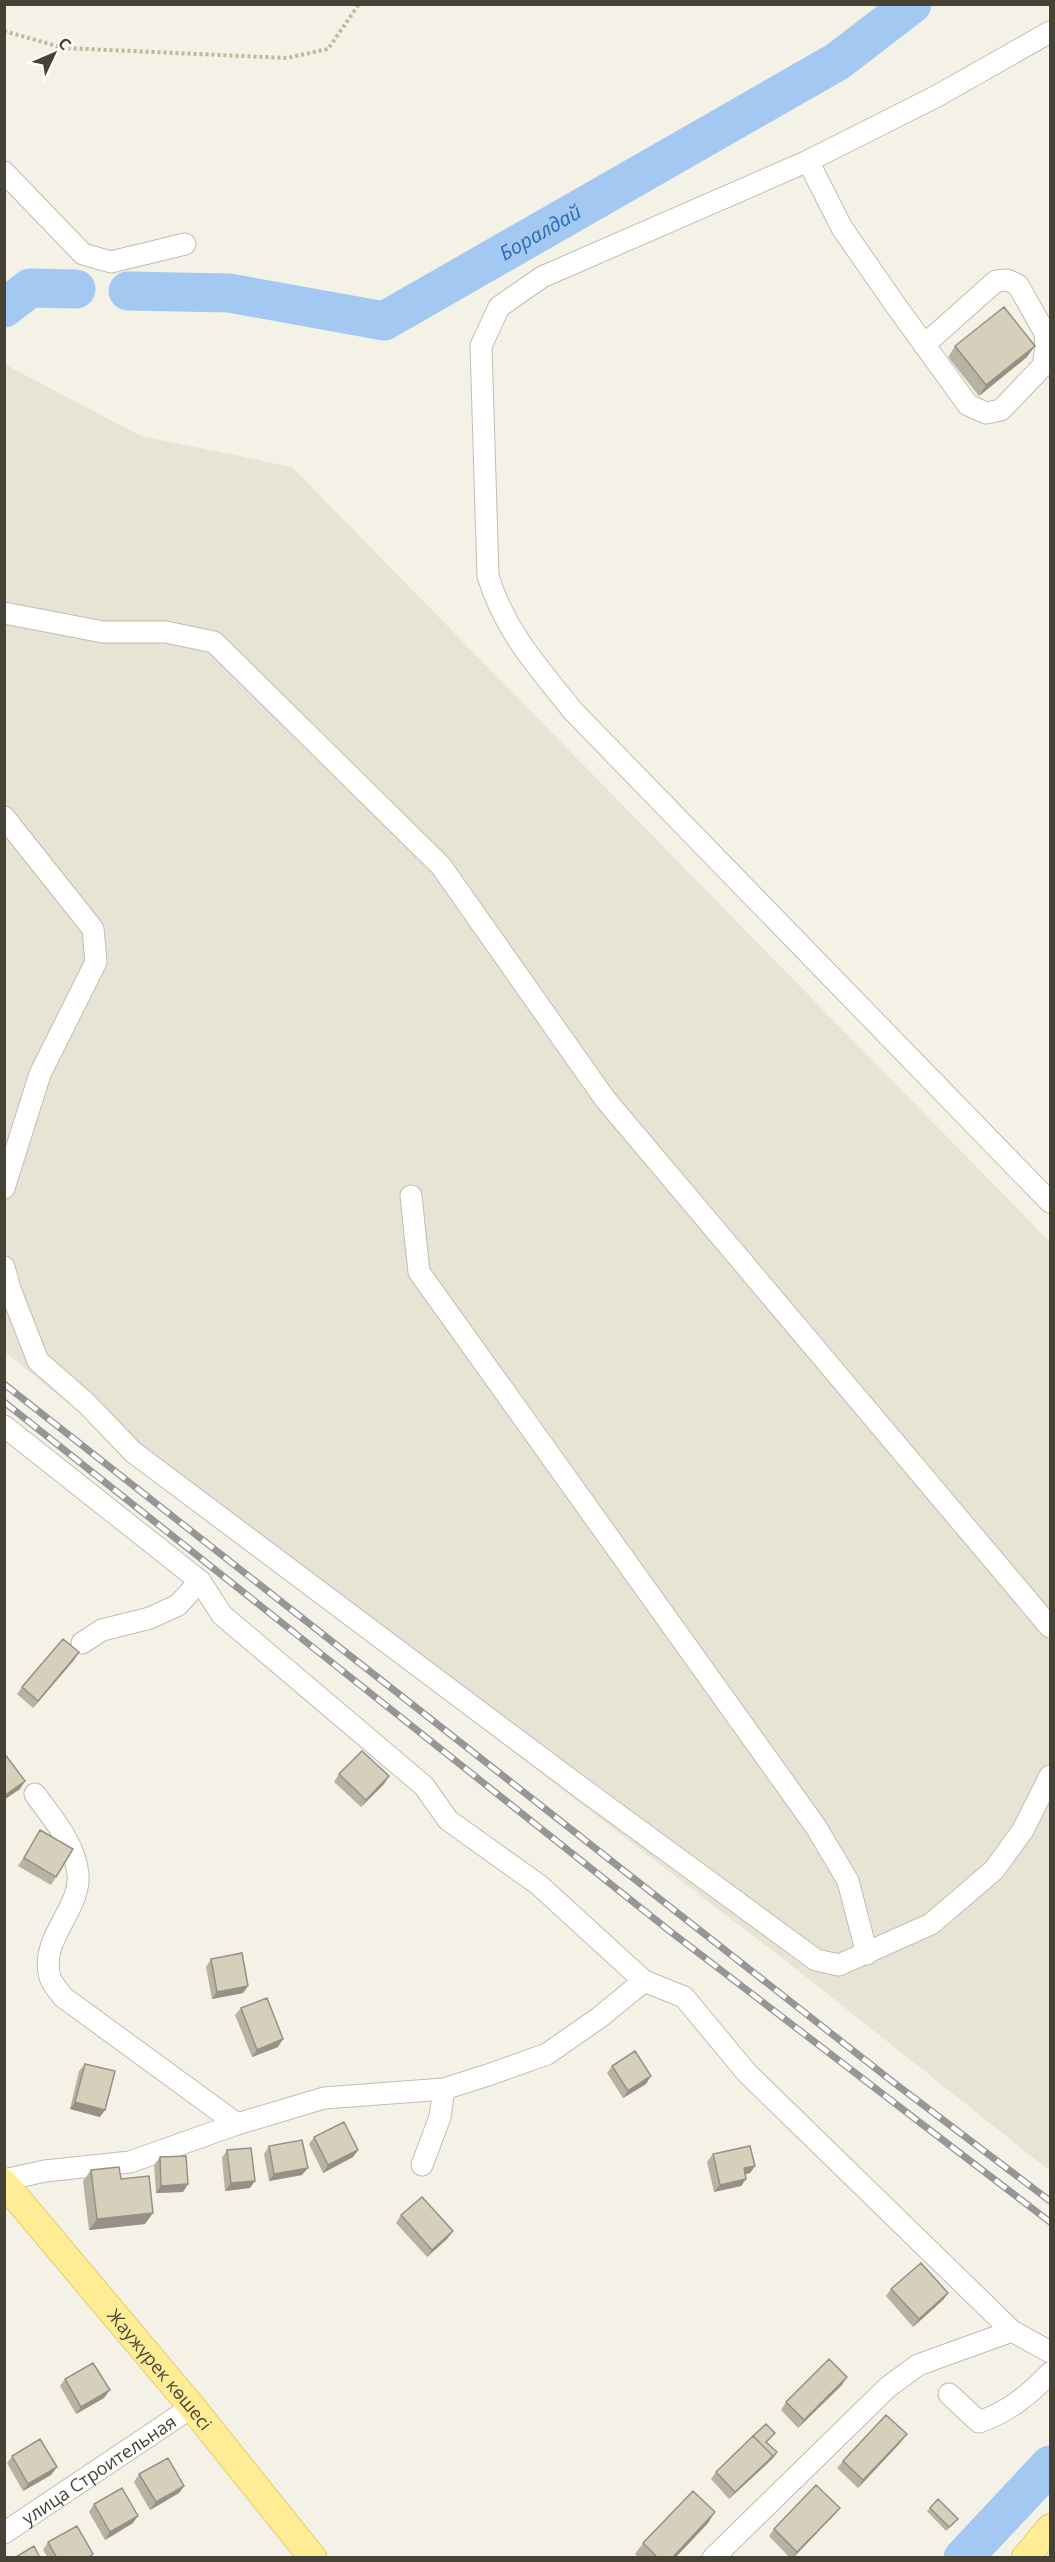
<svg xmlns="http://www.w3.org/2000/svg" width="1055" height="2562" viewBox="0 0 1055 2562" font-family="'Open Sans',sans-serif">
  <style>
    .residential { fill: #e8e4d5 }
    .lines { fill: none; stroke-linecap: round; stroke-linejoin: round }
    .river { stroke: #a3c8f1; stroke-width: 39 }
    .minor-casing { stroke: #c2bdac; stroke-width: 23 }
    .major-casing { stroke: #e5cd64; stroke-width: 29 }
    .path { stroke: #c1b89a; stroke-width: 4; stroke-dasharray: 3 3; stroke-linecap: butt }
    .minor { stroke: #fff; stroke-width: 21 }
    .major { stroke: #ffed95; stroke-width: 27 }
    .rail-casing { stroke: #969696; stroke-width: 7 }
    .rail { stroke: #fff; stroke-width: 4.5; stroke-dasharray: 14; stroke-linecap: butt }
    .wall { fill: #b8b2a2 }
    .shaded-wall { fill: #969184 }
    .building { fill: #d6cfbc; stroke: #969184; stroke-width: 1.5 }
    .labels { text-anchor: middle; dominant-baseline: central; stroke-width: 4.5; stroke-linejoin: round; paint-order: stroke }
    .street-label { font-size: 18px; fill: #474236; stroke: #fff }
    .water-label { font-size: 20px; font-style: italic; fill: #2d6cb5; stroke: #fff }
  </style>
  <rect width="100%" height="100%" fill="#f4f1e7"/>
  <!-- residential -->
  <path class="residential" d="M 4,364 L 141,436 L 292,467 L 1050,1242 L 1050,2171 L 791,1965 L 217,1525 L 5,1352 Z"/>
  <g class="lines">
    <!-- river -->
    <g class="river">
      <path id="s1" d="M 128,291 L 229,293 L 384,321 L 838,61 L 912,4"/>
      <path d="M 4,308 L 30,288 L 76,289"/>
      <path d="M 963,2558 L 1050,2465"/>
    </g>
    <!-- minor casing -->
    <g class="minor-casing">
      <g id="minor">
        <path d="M 1050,32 L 937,96 L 808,161 L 542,277 L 499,307 L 481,346 L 488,576 C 505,632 538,667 573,711 L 1050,1202"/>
        <path d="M 808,161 L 842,228 L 894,303 L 968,405 L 986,413 L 1001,410 L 1043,366 L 1046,348 L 1045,333 L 1018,285 L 1007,280 L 996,281 L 924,345"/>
        <path d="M 4,172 L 83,254 L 111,262 L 185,244"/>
        <path d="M 4,613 L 103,632 L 166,632 L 214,642 L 441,866 L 605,1099 L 1050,1627"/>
        <path d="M 4,817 L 93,929 L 96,962 L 40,1074 L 4,1188"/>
        <path d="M 411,1196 L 419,1272 L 816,1827 L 848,1881 L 867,1954"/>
        <path d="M 4,1267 L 10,1289 L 38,1361 L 87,1404 L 133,1452 L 580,1787 L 816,1960 L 839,1965 L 931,1924 L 994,1870 L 1023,1830 L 1050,1776"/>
        <path d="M 4,1426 L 200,1581 L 222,1615 L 424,1786 L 448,1820 L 539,1885 L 644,1981 L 684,1997 L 747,2073 L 1012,2331 L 1050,2352"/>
        <path d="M 82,1643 L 102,1630 L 150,1618 L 178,1605 L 200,1581"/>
        <path d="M 35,1794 C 52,1818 75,1843 78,1874 C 81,1910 39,1939 50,1977 C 52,1984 59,1991 63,1997 L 237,2124"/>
        <path d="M 422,2165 L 440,2117 L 444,2089"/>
        <path d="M 4,2180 L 45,2171 L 130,2162 L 237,2124 L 324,2098 L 444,2089 L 488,2075 L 547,2054 L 600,2017 L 644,1981"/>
        <path d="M 949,2394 L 979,2422 C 1008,2412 1029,2395 1050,2373"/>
        <path id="s2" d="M 4,2533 L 192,2407"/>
        <path d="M 713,2558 L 888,2387 L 918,2365 L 1012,2331"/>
      </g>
    </g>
    <!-- major casing -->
    <g class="major-casing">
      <g id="major">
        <path id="s3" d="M 4,2183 L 192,2407 L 313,2558"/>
        <path d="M 1025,2558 L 1050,2528"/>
      </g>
    </g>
    <!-- path -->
    <path class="path" d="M 4,31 L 64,48 L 287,58 L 328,49 L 359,4"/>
    <!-- minor -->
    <use href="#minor" class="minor"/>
    <!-- major -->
    <use href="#major" class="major"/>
    <!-- rail casing -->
    <g class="rail-casing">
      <path id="rail" d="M 4,1384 L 893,2082 L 1050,2201
        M 4,1402 L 671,1932 L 1050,2222"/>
    </g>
    <!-- rail -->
    <use href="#rail" class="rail"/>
  </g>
  <!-- wall -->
  <path class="wall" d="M 955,346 L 1027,357 L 979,396 L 948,357 Z
    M 79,1652 L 74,1660 L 33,1708 L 17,1694 L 22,1687 Z
    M 339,1774 L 389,1776 L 384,1784 L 361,1807 L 334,1782 Z
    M 40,1830 L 56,1877 L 51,1885 L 18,1866 Z
    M 211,1959 L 248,1986 L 243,1993 L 212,1999 L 206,1967 Z
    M 241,2008 L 278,2047 L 252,2057 L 235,2015 Z
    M 85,2064 L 100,2117 L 70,2109 L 79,2071 Z
    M 612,2066 L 646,2084 L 623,2098 L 607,2073 Z
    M 314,2137 L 358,2150 L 353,2157 L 323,2173 L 309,2144 Z
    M 269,2146 L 302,2175 L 269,2181 L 264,2154 Z
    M 227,2150 L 250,2188 L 225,2191 L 222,2158 Z
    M 713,2154 L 755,2166 L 750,2173 L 745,2174 L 746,2179 L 741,2186 L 714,2192 L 707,2162 Z
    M 160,2157 L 188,2184 L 183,2192 L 156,2193 L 154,2165 Z
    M 91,2170 L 121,2179 L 145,2224 L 89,2230 L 83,2181 Z
    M 401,2215 L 453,2231 L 447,2239 L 427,2257 L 396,2223 Z
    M 891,2289 L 948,2293 L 943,2300 L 913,2327 L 886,2296 Z
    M 65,2379 L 104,2398 L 76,2414 L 60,2386 Z
    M 842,2385 L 798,2428 L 781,2410 L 786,2402 Z
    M 772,2437 L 767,2442 L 775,2456 L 729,2499 L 711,2479 L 716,2472 Z
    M 901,2442 L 858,2488 L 837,2468 L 843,2461 Z
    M 12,2456 L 51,2475 L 23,2491 L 7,2463 Z
    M 139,2474 L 184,2486 L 179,2493 L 150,2510 L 134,2482 Z
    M 94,2504 L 133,2523 L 105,2540 L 89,2512 Z
    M 930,2508 L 955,2523 L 946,2531 L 927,2511 Z
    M 834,2515 L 793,2558 L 790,2558 L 769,2536 L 774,2529 Z
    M 708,2523 L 675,2558 L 639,2558 L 635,2554 L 643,2543 Z
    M 48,2542 L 90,2558 L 48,2558 L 43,2550 Z"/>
  <!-- shaded-wall -->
  <path class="shaded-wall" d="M 1035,346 L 1027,357 L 979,396 L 986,385 Z
    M 79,1652 L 74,1660 L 33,1708 L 38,1701 Z
    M 389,1776 L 384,1784 L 361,1807 L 366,1800 Z
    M 25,1781 L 20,1789 L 4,1800 L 4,1796 Z
    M 248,1986 L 243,1993 L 212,1999 L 217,1992 Z
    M 283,2039 L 278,2047 L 252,2057 L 257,2050 Z
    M 651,2076 L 646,2084 L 623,2098 L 628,2091 Z
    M 75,2102 L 105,2110 L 100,2117 L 70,2109 Z
    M 358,2150 L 353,2157 L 323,2173 L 328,2165 Z
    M 755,2166 L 750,2173 L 739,2176 L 744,2168 Z
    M 308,2168 L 302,2175 L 269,2181 L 274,2174 Z
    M 746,2179 L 741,2186 L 714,2192 L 720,2185 Z
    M 255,2181 L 250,2188 L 225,2191 L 231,2183 Z
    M 188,2184 L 183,2192 L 156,2193 L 161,2186 Z
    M 153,2213 L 145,2224 L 89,2230 L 97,2219 Z
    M 453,2231 L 447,2239 L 427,2257 L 432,2250 Z
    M 948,2293 L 943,2300 L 913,2327 L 919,2319 Z
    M 847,2377 L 842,2385 L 798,2428 L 804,2420 Z
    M 110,2390 L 104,2398 L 76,2414 L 81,2407 Z
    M 907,2434 L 901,2442 L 858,2488 L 863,2480 Z
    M 777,2452 L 768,2463 L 729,2499 L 735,2492 Z
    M 57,2467 L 51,2475 L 23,2491 L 28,2484 Z
    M 184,2486 L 179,2493 L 150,2510 L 156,2502 Z
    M 840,2508 L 834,2515 L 793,2558 L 797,2552 Z
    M 715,2512 L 708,2523 L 675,2558 L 672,2558 Z
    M 138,2516 L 133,2523 L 105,2540 L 110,2532 Z"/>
  <!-- building -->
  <path class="building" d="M 1004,307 L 1035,346 L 986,385 L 955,346 Z
    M 63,1639 L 79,1652 L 38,1701 L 22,1687 Z
    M 362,1751 L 389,1776 L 366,1800 L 339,1774 Z
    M 4,1753 L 25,1781 L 4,1796 Z
    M 40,1830 L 73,1849 L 56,1877 L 24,1858 Z
    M 242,1953 L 248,1986 L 217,1992 L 211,1959 Z
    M 267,1998 L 283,2039 L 257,2050 L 241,2008 Z
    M 635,2051 L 651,2076 L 628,2091 L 612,2066 Z
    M 85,2064 L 115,2071 L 105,2110 L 75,2102 Z
    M 344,2122 L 358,2150 L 328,2165 L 314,2137 Z
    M 302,2140 L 308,2168 L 274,2174 L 269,2146 Z
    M 750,2146 L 755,2166 L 744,2168 L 746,2179 L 720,2185 L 713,2154 Z
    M 251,2148 L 255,2181 L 231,2183 L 227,2150 Z
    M 186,2156 L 188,2184 L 161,2186 L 160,2157 Z
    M 119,2167 L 121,2179 L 149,2176 L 153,2213 L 97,2219 L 91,2170 Z
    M 422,2197 L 453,2231 L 432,2250 L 401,2215 Z
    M 921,2263 L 948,2293 L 919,2319 L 891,2289 Z
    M 829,2359 L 847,2377 L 804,2420 L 786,2402 Z
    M 93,2363 L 110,2390 L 81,2407 L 65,2379 Z
    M 886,2415 L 907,2434 L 863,2480 L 843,2461 Z
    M 766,2424 L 775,2433 L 766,2442 L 777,2452 L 770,2460 L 773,2456 L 753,2436 Z
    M 753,2436 L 773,2456 L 735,2492 L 716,2472 Z
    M 40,2439 L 57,2467 L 28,2484 L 12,2456 Z
    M 168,2458 L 184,2486 L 156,2502 L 139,2474 Z
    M 816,2485 L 840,2508 L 797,2552 L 774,2529 Z
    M 122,2488 L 138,2516 L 110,2532 L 94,2504 Z
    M 693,2491 L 715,2512 L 672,2558 L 658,2558 L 643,2543 Z
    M 938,2499 L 958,2519 L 949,2527 L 930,2508 Z
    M 77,2526 L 93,2554 L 87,2558 L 57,2558 L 48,2542 Z
    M 34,2546 L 40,2558 L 14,2558 Z"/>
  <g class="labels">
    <!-- street labels -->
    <g class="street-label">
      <text stroke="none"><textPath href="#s3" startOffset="243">Жаужүрек көшесі</textPath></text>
      <text stroke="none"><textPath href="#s2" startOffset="114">улица Строительная</textPath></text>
    </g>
    <!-- water labels -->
    <g class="water-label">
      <text stroke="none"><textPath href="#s1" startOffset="438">Боралдай</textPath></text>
    </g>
  </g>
  <!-- border -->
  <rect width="1055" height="2562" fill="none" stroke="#474236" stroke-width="12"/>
  <!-- north arrow -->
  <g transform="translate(54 54) rotate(46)" stroke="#ffffff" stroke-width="4.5" paint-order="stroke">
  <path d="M0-4.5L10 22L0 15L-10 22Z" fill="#474236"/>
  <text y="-9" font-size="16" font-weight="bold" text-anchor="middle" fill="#474236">С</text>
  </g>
</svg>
